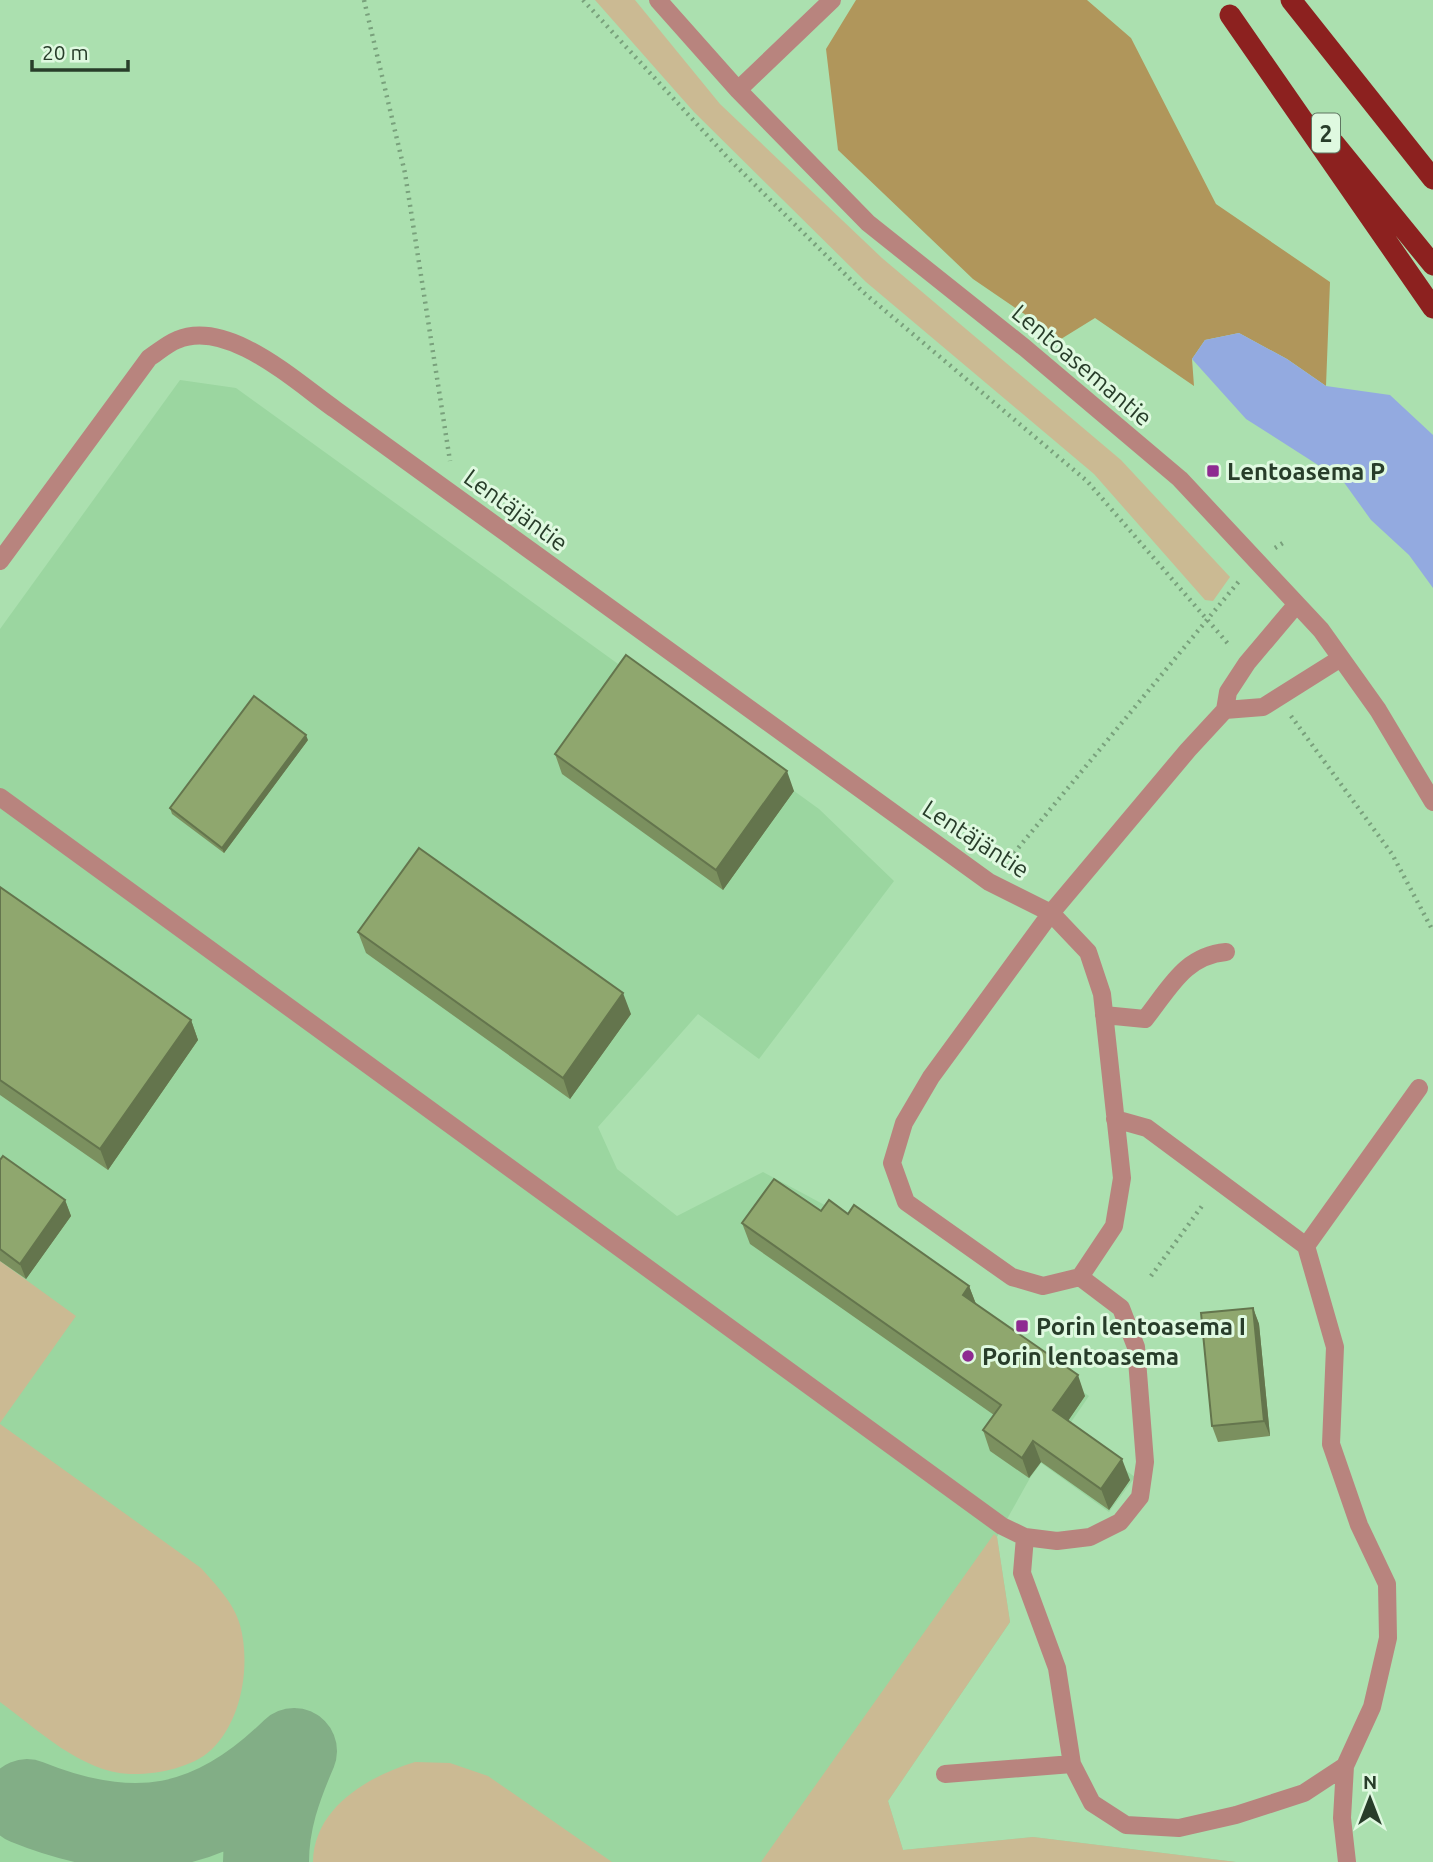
<svg xmlns="http://www.w3.org/2000/svg" width="1433" height="1862" viewBox="0 0 1433 1862" font-family="Ubuntu,sans-serif">
  <style>
    .built { fill: #9bd6a0 }
    .green { fill: #cbba93 }
    .forest { fill: #b0965b }
    .water { fill: #93aae0 }
    .lines { fill: none; stroke-linecap: round; stroke-linejoin: round }
    .taxiway { stroke: #82ae86; stroke-width: 86 }
    .path { stroke: #79a17c; stroke-width: 4.5; stroke-dasharray: 2 5; stroke-linecap: butt }
    .minor { stroke: #b8847e; stroke-width: 18 }
    .highway { stroke: #8c211f; stroke-width: 21 }
    .wall { fill: #7b905f }
    .shaded-wall { fill: #64754d }
    .building { fill: #8fa76e; stroke: #64754d; stroke-width: 2 }
    .poi-dot { fill: #8e2a91; stroke: #dff9e0; stroke-width: 2.5 }
    .labels { text-anchor: middle; dominant-baseline: central; stroke-width: 6; stroke-linejoin: round; paint-order: stroke }
    .shield { fill: #dff9e0; stroke: #5f7561; stroke-width: 2 }
    .shield-label { font-size: 23px; font-weight: bold; fill: #283d2a }
    .street-label { font-size: 24px; fill: #283d2a; stroke: #dff9e0 }
    .poi-label { font-size: 24px; font-weight: bold; fill: #283d2a; stroke: #dff9e0; text-anchor: start }
  </style>
  <rect width="100%" height="100%" fill="#abe0af"/>
  <!-- built -->
  <path class="built" d="M 180,380 L 236,388 L 819,809 L 894,881 L 759,1059 L 698,1014 L 598,1127 L 617,1169 L 677,1216 L 763,1172 L 862,1225 L 972,1316 L 1089,1396 L 1067,1428 L 1135,1477 L 1109,1512 L 1041,1463 L 1030,1478 L 997,1537 L 1010,1622 L 888,1801 L 903,1850 L 1033,1837 L 1236,1862 L 0,1862 L 0,629 Z"/>
  <!-- green -->
  <path class="green" d="M 595,0 L 635,0 L 720,104 L 882,258 L 1121,460 L 1230,577 L 1213,601 L 1205,600 L 1094,474 L 866,282 L 694,112 Z
    M 0,1261 L 76,1316 L 0,1423 Z
    M 0,1424 L 201,1568 C 216,1585 234,1603 240,1625 C 251,1665 242,1721 211,1750 C 192,1768 154,1775 130,1774 C 81,1772 37,1729 0,1702 Z
    M 994,1534 L 997,1537 L 1010,1622 L 888,1801 L 903,1850 L 1033,1837 L 1236,1862 L 761,1862 Z
    M 415,1762 L 450,1763 L 488,1776 L 612,1862 L 313,1862 C 314,1807 369,1776 415,1762 Z"/>
  <!-- forest -->
  <path class="forest" d="M 856,0 L 1087,0 L 1131,38 L 1216,204 L 1330,282 L 1326,386 L 1287,359 L 1239,333 L 1205,340 L 1192,359 L 1194,386 L 1095,318 L 1061,339 L 973,279 L 838,150 L 826,49 Z"/>
  <!-- water -->
  <path class="water" d="M 1239,333 L 1287,359 L 1326,386 L 1390,395 L 1433,435 L 1433,588 L 1409,555 L 1371,520 L 1343,481 L 1246,419 L 1192,359 L 1205,340 Z"/>
  <g class="lines">
    <!-- taxiway -->
    <path class="taxiway" d="M 27,1802 C 133,1845 212,1832 294,1751
      M 266,1862 C 266,1822 278,1788 294,1751"/>
    <!-- path -->
    <path class="path" d="M 364,0 L 405,173 L 450,461
      M 583,0 L 729,159 L 863,292 L 1087,481 L 1230,646
      M 1275,548 L 1286,541
      M 1291,716 L 1392,854 L 1433,931
      M 1005,864 L 1240,580
      M 1151,1276 L 1202,1206"/>
    <!-- minor -->
    <path class="minor" d="M 658,0 L 738,90 L 868,223 L 1025,348 L 1180,479 L 1321,630 L 1378,710 L 1433,802
      M 738,90 L 832,0
      M 0,561 L 149,358 C 158,352 167,344 177,340 C 228,318 296,382 336,410 L 989,882 L 1051,913 L 1088,952 L 1102,994 L 1122,1178 L 1114,1226 L 1080,1277 L 1043,1286 L 1012,1277 L 906,1202 L 892,1163 L 904,1123 L 931,1077 L 1051,913 L 1188,750 L 1225,710 L 1228,692 L 1247,663 L 1296,605
      M 1225,710 L 1263,707 L 1341,658
      M 0,797 L 1002,1526 L 1025,1537 L 1057,1541 L 1090,1537 L 1120,1522 L 1140,1497 L 1145,1462 L 1136,1347 L 1121,1308 L 1080,1277
      M 1104,1015 L 1145,1019 C 1170,988 1184,956 1226,952
      M 1306,1246 L 1419,1088
      M 1025,1537 L 1022,1573 L 1057,1668 L 1072,1764 L 1092,1803 L 1126,1825 L 1179,1828 L 1236,1815 L 1304,1793 L 1345,1766 L 1372,1707 L 1388,1638 L 1387,1584 L 1359,1525 L 1331,1444 L 1335,1347 L 1306,1246 L 1147,1128 L 1115,1119
      M 1345,1766 L 1342,1818 L 1347,1862
      M 945,1774 L 1072,1764"/>
    <!-- highway -->
    <path class="highway" d="M 1291,0 L 1433,179
      M 1230,15 L 1433,308
      M 1334,143 L 1433,265"/>
  </g>
  <!-- wall -->
  <path class="wall" d="M 308,740 L 224,853 L 172,814 L 170,808 Z
    M 555,754 L 794,791 L 723,890 L 562,774 Z
    M 0,887 L 191,1020 L 198,1040 L 108,1170 L 0,1095 Z
    M 358,932 L 631,1014 L 570,1099 L 366,953 Z
    M 0,1160 L 65,1200 L 71,1216 L 26,1279 L 0,1261 Z
    M 821,1211 L 848,1214 L 969,1286 L 976,1304 L 1085,1396 L 1068,1421 L 1130,1480 L 1109,1510 L 1041,1462 L 1029,1478 L 990,1451 L 983,1430 L 994,1415 L 750,1244 L 742,1223 Z
    M 1253,1308 L 1259,1324 L 1270,1436 L 1218,1442 L 1212,1426 Z"/>
  <!-- shaded-wall -->
  <path class="shaded-wall" d="M 306,735 L 308,740 L 224,853 L 222,848 Z
    M 787,771 L 794,791 L 723,890 L 716,870 Z
    M 623,993 L 631,1014 L 570,1099 L 563,1078 Z
    M 191,1020 L 198,1040 L 108,1170 L 100,1149 Z
    M 65,1200 L 71,1216 L 26,1279 L 20,1264 Z
    M 969,1286 L 977,1307 L 963,1295 Z
    M 1253,1308 L 1259,1324 L 1270,1436 L 1264,1421 Z
    M 1078,1375 L 1085,1396 L 1061,1431 L 1053,1410 Z
    M 1033,1441 L 1041,1462 L 1029,1478 L 1022,1458 Z
    M 1122,1459 L 1130,1480 L 1109,1510 L 1101,1489 Z"/>
  <!-- building -->
  <path class="building" d="M 626,655 L 787,771 L 716,870 L 555,754 Z
    M 254,696 L 306,735 L 222,848 L 170,808 Z
    M 419,848 L 623,993 L 563,1078 L 358,932 Z
    M 0,887 L 191,1020 L 100,1149 L 0,1080 Z
    M 3,1156 L 65,1200 L 20,1264 L 0,1249 L 0,1160 Z
    M 774,1179 L 821,1211 L 829,1200 L 848,1214 L 854,1205 L 969,1286 L 963,1295 L 1078,1375 L 1053,1410 L 1122,1459 L 1101,1489 L 1033,1441 L 1022,1458 L 983,1430 L 1001,1405 L 742,1223 Z
    M 1253,1308 L 1264,1421 L 1212,1426 L 1201,1313 Z"/>
  <!-- markers -->
  <g class="poi-dot">
    <rect x="1206" y="464" width="14" height="14" rx="3.5"/>
    <rect x="1015" y="1319" width="14" height="14" rx="3.5"/>
    <circle cx="968" cy="1356" r="7"/>
  </g>
  <g class="labels">
    <!-- shield labels -->
    <rect class="shield" x="1312" y="113.5" width="28" height="39" rx="5"/>
    <g class="shield-label">
      <text x="1326" y="133">2</text>
    </g>
    <!-- street labels -->
    <g class="street-label">
      <text transform="translate(1082 365) rotate(40)">Lentoasemantie</text>
      <text transform="translate(516 510) rotate(36)">Lentäjäntie</text>
      <text transform="translate(976 839) rotate(33)">Lentäjäntie</text>
    </g>
    <!-- poi labels -->
    <g class="poi-label">
      <text x="1227" y="471">Lentoasema P</text>
      <text x="1036" y="1326">Porin lentoasema I</text>
      <text x="982" y="1356">Porin lentoasema</text>
    </g>
  </g>
  <!-- north arrow -->
  <g transform="translate(1370 1799)" stroke="#dff9e0" stroke-width="5" paint-order="stroke">
  <path d="M0-5L12 26L0 18L-12 26Z" fill="#283d2a"/>
  <text y="-10" font-size="19" font-weight="bold" text-anchor="middle" fill="#283d2a">N</text>
  </g>
  <!-- scale -->
  <path d="M32 60v10h96v-10" fill="none" stroke="#283d2a" stroke-width="3.5"/>
  <text x="42" y="60" font-size="21" fill="#283d2a" stroke="#dff9e0" stroke-width="5" paint-order="stroke">20 m</text>
</svg>
